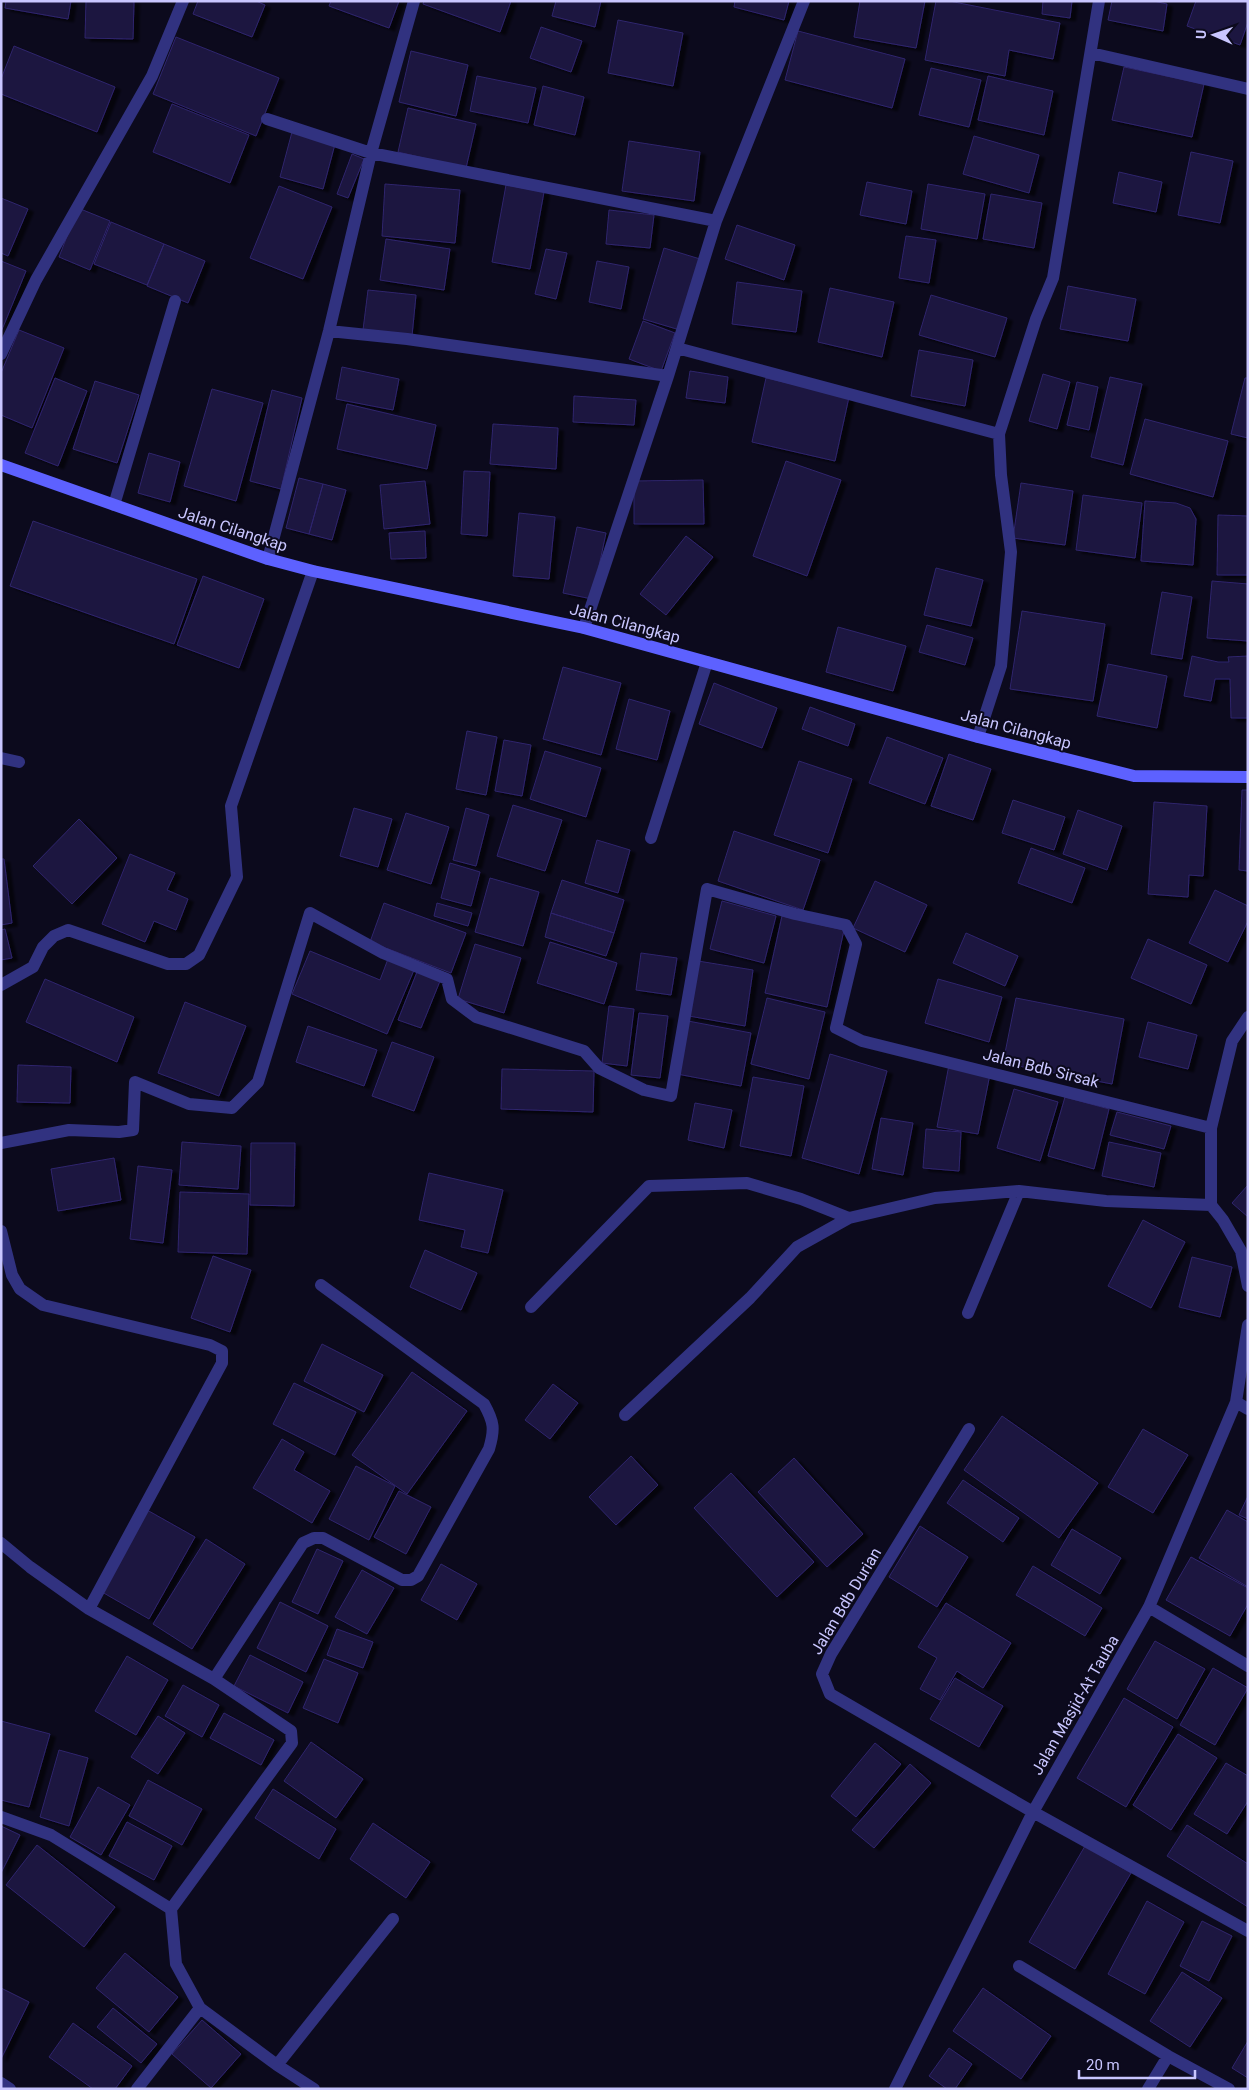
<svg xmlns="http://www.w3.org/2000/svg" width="1249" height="2090" viewBox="0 0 1249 2090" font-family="Roboto,sans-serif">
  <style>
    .building { fill: #1b153f; stroke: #2f256d; filter: url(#shadow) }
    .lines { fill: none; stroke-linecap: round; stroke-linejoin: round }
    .street { stroke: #313280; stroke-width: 12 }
    .secondary { stroke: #5d61ff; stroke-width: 12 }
    .labels { text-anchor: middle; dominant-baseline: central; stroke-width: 4; stroke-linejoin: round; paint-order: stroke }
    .street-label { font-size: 16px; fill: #c9c6ff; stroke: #0c0a1d }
  </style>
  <defs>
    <filter id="shadow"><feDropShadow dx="5.5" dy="3" stdDeviation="1" flood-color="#0009"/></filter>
  </defs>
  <rect width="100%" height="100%" fill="#0c0a1d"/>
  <!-- building -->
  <path class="building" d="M 6,1 L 71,1 L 68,19 L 5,8 Z
    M 86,1 L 134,1 L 133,39 L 85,38 Z
    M 198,1 L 256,1 L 265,5 L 252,37 L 193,14 Z
    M 331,1 L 399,1 L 389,28 L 329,6 Z
    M 424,1 L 511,1 L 500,32 L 423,4 Z
    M 556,1 L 601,1 L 595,27 L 552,16 Z
    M 735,1 L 789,1 L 784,20 L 734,7 Z
    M 860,1 L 925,1 L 916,48 L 854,37 Z
    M 936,1 L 949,1 L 1060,23 L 1053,59 L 1009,50 L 1005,76 L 925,60 Z
    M 1043,1 L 1072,1 L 1070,18 L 1042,14 Z
    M 1112,1 L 1153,1 L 1167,4 L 1163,31 L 1108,20 Z
    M 1196,1 L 1248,1 L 1248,22 L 1240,45 L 1187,26 Z
    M 618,20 L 683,33 L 673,86 L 608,73 Z
    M 541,27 L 582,41 L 571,72 L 530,58 Z
    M 798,31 L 905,59 L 892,108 L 785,80 Z
    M 176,37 L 279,78 L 256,136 L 153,94 Z
    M 14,46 L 115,87 L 97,132 L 1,94 L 1,79 Z
    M 411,51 L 468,65 L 456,116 L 399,102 Z
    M 1124,67 L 1204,84 L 1192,137 L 1112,120 Z
    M 931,68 L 981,80 L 969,127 L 919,115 Z
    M 477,76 L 536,88 L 528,123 L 470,111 Z
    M 988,76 L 1053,91 L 1044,135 L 978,120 Z
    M 543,86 L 584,97 L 575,135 L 534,125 Z
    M 172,104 L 249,135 L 230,183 L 153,152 Z
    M 408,108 L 476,124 L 466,168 L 398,152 Z
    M 292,132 L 335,144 L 323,189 L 280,177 Z
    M 974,136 L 1039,155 L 1029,193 L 963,174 Z
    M 629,141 L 700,152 L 694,201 L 622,191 Z
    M 1191,152 L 1233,161 L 1220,223 L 1178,215 Z
    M 352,154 L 364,159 L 348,198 L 337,194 Z
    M 1119,172 L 1162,182 L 1156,212 L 1113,203 Z
    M 867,182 L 912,191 L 906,224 L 860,215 Z
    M 385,184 L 460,190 L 455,243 L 382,236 Z
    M 928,184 L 985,194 L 977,239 L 921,229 Z
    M 506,185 L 544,192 L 530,269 L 492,262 Z
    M 279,186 L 332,207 L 303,279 L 250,258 Z
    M 991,194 L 1042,203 L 1034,248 L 983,239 Z
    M 1,198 L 28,209 L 8,256 L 1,253 Z
    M 78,208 L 110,221 L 90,270 L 59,257 Z
    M 609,210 L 654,215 L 650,248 L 606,244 Z
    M 111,222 L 164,244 L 147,285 L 94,264 Z
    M 737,225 L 795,245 L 784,280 L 725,259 Z
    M 906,236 L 936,240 L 929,283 L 899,278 Z
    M 386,239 L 450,249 L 444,290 L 380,280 Z
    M 164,244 L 205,261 L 188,303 L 147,286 Z
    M 664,248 L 700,259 L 680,330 L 643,319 Z
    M 546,249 L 567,253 L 556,299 L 535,294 Z
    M 1,261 L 26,271 L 1,332 Z
    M 597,261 L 629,267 L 621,309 L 589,302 Z
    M 737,282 L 802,291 L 796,332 L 732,324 Z
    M 1068,286 L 1136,299 L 1128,341 L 1060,329 Z
    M 830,288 L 894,302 L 882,357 L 818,342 Z
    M 368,290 L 416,295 L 412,336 L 363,330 Z
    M 931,295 L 1007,318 L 995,357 L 919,335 Z
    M 643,321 L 675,333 L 661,371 L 629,359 Z
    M 19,330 L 64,348 L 32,428 L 1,415 L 1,373 Z
    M 919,350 L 973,360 L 965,406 L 911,396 Z
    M 342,367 L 399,379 L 393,410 L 336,399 Z
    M 690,371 L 728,377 L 725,403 L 686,398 Z
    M 1043,374 L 1070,382 L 1057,429 L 1029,421 Z
    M 1110,377 L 1142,384 L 1123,465 L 1091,457 Z
    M 55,378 L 87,391 L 58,466 L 25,453 Z
    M 766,378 L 849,397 L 835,461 L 752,442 Z
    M 1245,378 L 1248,378 L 1248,438 L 1231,434 Z
    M 95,381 L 139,395 L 117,463 L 73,449 Z
    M 1077,382 L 1098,387 L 1089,430 L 1067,425 Z
    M 212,389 L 263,403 L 236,501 L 184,486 Z
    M 272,390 L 302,398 L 281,489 L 250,481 Z
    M 574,396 L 636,400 L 634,425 L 573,422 Z
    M 347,404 L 436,425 L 427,469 L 337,449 Z
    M 1145,419 L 1228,441 L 1213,497 L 1130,474 Z
    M 493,424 L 558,428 L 556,469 L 490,464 Z
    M 149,453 L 180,462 L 170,502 L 138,493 Z
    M 786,461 L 841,480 L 807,576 L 753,556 Z
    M 464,471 L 490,472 L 487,536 L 461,534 Z
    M 299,478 L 323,484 L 309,534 L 286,528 Z
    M 703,480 L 704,524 L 634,524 L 634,481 Z
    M 425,481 L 430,524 L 384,529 L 380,485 Z
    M 1021,483 L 1073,491 L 1065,545 L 1013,538 Z
    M 323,484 L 346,490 L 332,540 L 309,534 Z
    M 1083,495 L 1142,503 L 1135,558 L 1076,550 Z
    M 1145,501 L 1176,503 L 1190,508 L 1196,519 L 1193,565 L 1141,561 Z
    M 519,513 L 555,517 L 549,579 L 513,576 Z
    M 1218,515 L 1248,516 L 1248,575 L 1217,575 Z
    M 33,521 L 197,579 L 174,644 L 10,586 Z
    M 577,527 L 606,533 L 592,599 L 563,593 Z
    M 425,531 L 426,558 L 391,559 L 389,533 Z
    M 686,536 L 713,557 L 666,615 L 640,594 Z
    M 936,568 L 983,580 L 971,626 L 924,615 Z
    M 203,576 L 264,599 L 239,668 L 177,645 Z
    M 1212,581 L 1248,584 L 1248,641 L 1207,638 Z
    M 1162,592 L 1192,597 L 1182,659 L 1151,654 Z
    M 1022,611 L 1105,624 L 1093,701 L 1010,689 Z
    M 927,625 L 973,638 L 965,665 L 919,652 Z
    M 838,627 L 906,646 L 893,691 L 826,672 Z
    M 1192,656 L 1218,662 L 1229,662 L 1228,657 L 1248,656 L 1248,718 L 1231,718 L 1230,679 L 1215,679 L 1211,701 L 1184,696 Z
    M 1108,664 L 1167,676 L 1157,728 L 1097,716 Z
    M 563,667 L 621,683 L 601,755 L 543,739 Z
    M 714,683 L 777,708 L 762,748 L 699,724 Z
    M 629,699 L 670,711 L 657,760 L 616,749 Z
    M 810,707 L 855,724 L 848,746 L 802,729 Z
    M 467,731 L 497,737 L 486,795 L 456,789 Z
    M 887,737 L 943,758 L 925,804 L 869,783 Z
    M 504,740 L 531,745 L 522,796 L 495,791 Z
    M 545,751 L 601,768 L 586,817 L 530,799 Z
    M 949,754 L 991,769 L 973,820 L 931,806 Z
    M 799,761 L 852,779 L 828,853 L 774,835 Z
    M 1242,790 L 1248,790 L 1248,871 L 1239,870 Z
    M 1013,800 L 1065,817 L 1054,850 L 1002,833 Z
    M 1154,802 L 1207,806 L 1203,876 L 1189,875 L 1188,897 L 1148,894 Z
    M 513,805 L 562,820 L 545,871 L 497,856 Z
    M 354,808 L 392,819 L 378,867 L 340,856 Z
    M 466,808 L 489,815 L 476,866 L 453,860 Z
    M 1078,810 L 1122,826 L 1107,870 L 1063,854 Z
    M 406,813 L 449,827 L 431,884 L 387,870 Z
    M 79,819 L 117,858 L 72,904 L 33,866 Z
    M 734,831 L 820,860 L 803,910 L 718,881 Z
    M 597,840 L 630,850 L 618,893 L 585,883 Z
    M 1031,848 L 1085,868 L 1072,903 L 1018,883 Z
    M 130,854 L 175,873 L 167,890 L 188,899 L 176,930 L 154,921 L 145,942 L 102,924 Z
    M 1,859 L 4,859 L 12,923 L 1,925 Z
    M 450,863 L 480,872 L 471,906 L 441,898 Z
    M 490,878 L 539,892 L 523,946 L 475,932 Z
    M 562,880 L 624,900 L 614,933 L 551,913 Z
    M 875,881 L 927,905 L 905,952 L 853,928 Z
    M 1215,890 L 1248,906 L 1248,921 L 1228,962 L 1189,943 Z
    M 722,901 L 776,916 L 764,963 L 710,949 Z
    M 384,903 L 466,933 L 451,973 L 370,942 Z
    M 437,903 L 472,913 L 468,926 L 434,916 Z
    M 551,913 L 614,933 L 606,956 L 545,937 Z
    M 782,916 L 844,930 L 827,1007 L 765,993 Z
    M 5,929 L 12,958 L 1,960 L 1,930 Z
    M 966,933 L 1018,956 L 1005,986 L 953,963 Z
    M 1148,939 L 1207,965 L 1191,1004 L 1131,978 Z
    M 550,942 L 617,963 L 604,1004 L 537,983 Z
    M 475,944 L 521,958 L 504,1013 L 458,999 Z
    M 310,951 L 380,980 L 388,959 L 414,970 L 387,1034 L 292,994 Z
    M 641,953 L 677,958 L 671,995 L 636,990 Z
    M 698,961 L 753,970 L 745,1026 L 689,1016 Z
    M 417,972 L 440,981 L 421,1028 L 398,1020 Z
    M 45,979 L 134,1017 L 117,1062 L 26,1022 Z
    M 938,979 L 1002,997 L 989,1042 L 925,1023 Z
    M 767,998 L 825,1012 L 809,1079 L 751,1064 Z
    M 1016,998 L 1124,1019 L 1112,1084 L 1003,1063 Z
    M 185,1002 L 246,1026 L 219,1096 L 158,1073 Z
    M 609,1006 L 634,1009 L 627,1066 L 602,1063 Z
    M 639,1013 L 668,1016 L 660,1078 L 631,1075 Z
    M 688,1021 L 751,1033 L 741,1086 L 677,1074 Z
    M 1148,1022 L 1197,1035 L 1188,1069 L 1139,1057 Z
    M 308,1026 L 377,1050 L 364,1086 L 296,1062 Z
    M 392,1042 L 434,1057 L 414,1111 L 372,1096 Z
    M 830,1054 L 887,1071 L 859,1174 L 802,1158 Z
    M 18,1065 L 71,1067 L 70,1103 L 17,1102 Z
    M 949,1065 L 990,1074 L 978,1134 L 937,1127 Z
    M 502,1069 L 594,1071 L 593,1112 L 501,1109 Z
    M 753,1077 L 804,1086 L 791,1156 L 740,1146 Z
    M 1014,1089 L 1058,1102 L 1040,1161 L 997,1148 Z
    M 1065,1097 L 1109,1109 L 1094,1169 L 1048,1156 Z
    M 695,1103 L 732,1110 L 724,1148 L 688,1140 Z
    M 1117,1112 L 1171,1126 L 1164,1149 L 1110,1135 Z
    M 881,1118 L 913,1123 L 903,1175 L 872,1169 Z
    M 926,1129 L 961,1132 L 959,1171 L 923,1168 Z
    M 182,1142 L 241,1146 L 238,1189 L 179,1185 Z
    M 1109,1142 L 1161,1153 L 1154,1187 L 1102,1176 Z
    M 251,1143 L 295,1143 L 294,1206 L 250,1205 Z
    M 114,1158 L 121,1200 L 58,1211 L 51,1169 Z
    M 138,1166 L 172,1170 L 163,1243 L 130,1239 Z
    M 429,1173 L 503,1190 L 488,1253 L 461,1247 L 465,1230 L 419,1220 Z
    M 1248,1185 L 1248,1217 L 1232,1203 Z
    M 180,1192 L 249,1194 L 247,1254 L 178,1252 Z
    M 1143,1220 L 1185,1242 L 1151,1308 L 1108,1286 Z
    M 425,1250 L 477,1273 L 461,1310 L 410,1287 Z
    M 213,1256 L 251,1270 L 230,1332 L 191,1318 Z
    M 1192,1257 L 1232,1267 L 1220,1317 L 1179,1307 Z
    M 322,1344 L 383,1375 L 364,1412 L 304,1381 Z
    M 412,1372 L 467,1411 L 407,1494 L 352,1455 Z
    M 294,1383 L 356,1412 L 335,1455 L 273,1424 Z
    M 553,1384 L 578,1403 L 550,1439 L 525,1420 Z
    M 1002,1416 L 1098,1483 L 1059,1538 L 964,1470 Z
    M 1143,1429 L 1188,1455 L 1153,1513 L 1108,1487 Z
    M 282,1439 L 304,1452 L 294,1470 L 330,1491 L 312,1523 L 253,1488 Z
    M 631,1456 L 658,1485 L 616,1525 L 589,1497 Z
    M 794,1458 L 863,1534 L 827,1567 L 758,1492 Z
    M 356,1466 L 395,1486 L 369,1540 L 329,1519 Z
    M 731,1473 L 814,1562 L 777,1597 L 694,1508 Z
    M 963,1480 L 1019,1518 L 1003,1542 L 947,1503 Z
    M 399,1491 L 431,1507 L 406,1554 L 374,1537 Z
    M 1248,1496 L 1248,1519 L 1239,1515 Z
    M 147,1510 L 195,1537 L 149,1619 L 102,1592 Z
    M 1227,1510 L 1248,1522 L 1248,1587 L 1199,1558 Z
    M 920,1526 L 968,1557 L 937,1607 L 889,1577 Z
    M 1072,1529 L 1121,1558 L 1100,1594 L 1051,1565 Z
    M 206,1539 L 245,1564 L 192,1649 L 153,1624 Z
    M 317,1549 L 343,1561 L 318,1614 L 292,1602 Z
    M 1191,1557 L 1248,1588 L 1248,1604 L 1230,1636 L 1166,1600 Z
    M 441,1564 L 477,1584 L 457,1620 L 421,1600 Z
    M 1033,1566 L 1102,1608 L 1085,1636 L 1016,1595 Z
    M 362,1570 L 394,1588 L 367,1634 L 335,1617 Z
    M 280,1602 L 328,1626 L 306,1672 L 257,1648 Z
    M 946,1603 L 1011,1643 L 983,1688 L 957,1671 L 940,1700 L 920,1689 L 937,1658 L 918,1647 Z
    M 337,1629 L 373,1642 L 363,1668 L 327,1655 Z
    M 1155,1641 L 1205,1669 L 1177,1719 L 1127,1689 Z
    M 250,1655 L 303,1682 L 288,1713 L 234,1686 Z
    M 127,1656 L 168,1680 L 136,1735 L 95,1711 Z
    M 324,1659 L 358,1673 L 338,1723 L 303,1708 Z
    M 1213,1668 L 1248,1688 L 1215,1745 L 1180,1725 Z
    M 955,1678 L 1003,1706 L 979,1747 L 930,1719 Z
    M 183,1685 L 219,1705 L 202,1737 L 165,1716 Z
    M 1124,1698 L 1173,1727 L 1126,1807 L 1077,1778 Z
    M 224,1713 L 274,1740 L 261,1765 L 210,1738 Z
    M 158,1716 L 185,1733 L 158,1774 L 131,1757 Z
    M 1,1721 L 50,1734 L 29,1807 L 1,1800 Z
    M 1178,1734 L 1217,1758 L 1171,1830 L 1133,1805 Z
    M 311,1742 L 363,1779 L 336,1818 L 284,1781 Z
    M 875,1743 L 901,1764 L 856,1817 L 831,1796 Z
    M 59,1750 L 88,1758 L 69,1826 L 40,1817 Z
    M 1226,1763 L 1248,1776 L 1248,1801 L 1227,1834 L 1194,1814 Z
    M 910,1764 L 931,1783 L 874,1848 L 852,1830 Z
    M 148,1780 L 202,1809 L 182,1845 L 129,1816 Z
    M 98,1787 L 130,1805 L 101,1855 L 70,1837 Z
    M 273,1789 L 336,1829 L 319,1859 L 255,1818 Z
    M 127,1822 L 172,1846 L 154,1880 L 109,1856 Z
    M 373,1823 L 430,1862 L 406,1898 L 350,1859 Z
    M 1187,1825 L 1248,1864 L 1248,1907 L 1167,1856 Z
    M 1,1826 L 20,1835 L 1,1873 Z
    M 37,1845 L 115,1907 L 84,1947 L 6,1885 Z
    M 1085,1846 L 1131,1873 L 1075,1969 L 1029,1942 Z
    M 1147,1901 L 1184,1922 L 1145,1994 L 1108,1974 Z
    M 1202,1921 L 1232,1936 L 1209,1981 L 1180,1966 Z
    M 125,1953 L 178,1997 L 149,2032 L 96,1988 Z
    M 1182,1972 L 1222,1998 L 1190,2047 L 1150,2021 Z
    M 1,1988 L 29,2002 L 1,2059 Z
    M 983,1988 L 1051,2036 L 1021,2079 L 953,2031 Z
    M 113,2008 L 157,2044 L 141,2063 L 97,2027 Z
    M 202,2020 L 241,2054 L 211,2088 L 172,2054 Z
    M 73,2023 L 132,2066 L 115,2089 L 93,2089 L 49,2057 Z
    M 1248,2041 L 1248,2078 L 1232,2068 Z
    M 949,2048 L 972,2064 L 955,2089 L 947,2089 L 929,2076 Z"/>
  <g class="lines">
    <!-- street -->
    <path class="street" d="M 1091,53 L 1248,89
      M 267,119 L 371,153 L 716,221
      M 329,331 L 407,339 L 668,376
      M 677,348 L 999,434
      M 1,354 L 36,280 L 152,76 L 183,1
      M 114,505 L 175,301
      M 268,559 L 329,331 L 371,153 L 414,1
      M 584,628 L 668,376 L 716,221 L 804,1
      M 978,737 L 1001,666 L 1011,552 L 1001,475 L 999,434 L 1036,319 L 1053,278 L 1099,1
      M 1,758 L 19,762
      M 651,838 L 707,662
      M 1,985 L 33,967 L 43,947 L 54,936 L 68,930 L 168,964 L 186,964 L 199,955 L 237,877 L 231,806 L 313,571
      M 1248,1017 L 1232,1041 L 1211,1128 L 1211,1205 L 1223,1220 L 1241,1251 L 1248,1286
      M 1,1143 L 69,1130 L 119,1132 L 133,1130 L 135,1082 L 189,1104 L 232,1108 L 258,1082 L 310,913 L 383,953 L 447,979 L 452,999 L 476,1017 L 584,1051 L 599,1068 L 644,1090 L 671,1096 L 707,889 L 795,914 L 846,925 L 856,944 L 836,1028 L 862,1041 L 1211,1128
      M 1,1231 L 12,1275 L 20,1289 L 43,1305 L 210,1345 L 222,1351 L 222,1363 L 89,1609
      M 531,1307 L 649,1186 L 747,1183 L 801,1199 L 849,1218
      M 968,1313 L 1019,1191
      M 1236,1402 L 1248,1409
      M 625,1415 L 750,1298 L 797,1247 L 849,1218 L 935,1198 L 1019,1191 L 1106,1201 L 1211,1205
      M 969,1429 L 831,1654 L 822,1674 L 830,1694 L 1033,1812 L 1248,1931
      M 1,1543 L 30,1567 L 89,1609 L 214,1679 L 291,1731 L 292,1743 L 171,1909
      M 1149,1607 L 1248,1666
      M 214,1679 L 303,1543 L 314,1538 L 323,1538 L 402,1580 L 411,1580 L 418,1576 L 489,1449 C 495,1429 494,1422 484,1404 L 321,1285
      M 1,1817 L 51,1835 L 171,1909 L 176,1964 L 200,2008 L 277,2065 L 314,2089
      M 1019,1966 L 1168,2056
      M 277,2065 L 393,1919
      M 1,2083 L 10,2089
      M 137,2089 L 200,2008
      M 895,2089 L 1033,1812 L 1149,1607 L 1236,1402 L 1248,1325
      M 1148,2089 L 1168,2056 L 1229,2089"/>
    <!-- secondary -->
    <path class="secondary" d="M 1,465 L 268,559 L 313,571 L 584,628 L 978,737 L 1134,776 L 1248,777"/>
  </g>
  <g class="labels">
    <!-- street labels -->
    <g class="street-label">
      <text transform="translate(233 529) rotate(18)">Jalan Cilangkap</text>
      <text transform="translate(625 623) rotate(15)">Jalan Cilangkap</text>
      <text transform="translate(1016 729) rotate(15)">Jalan Cilangkap</text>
      <text transform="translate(1041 1068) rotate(14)">Jalan Bdb Sirsak</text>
      <text transform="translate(846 1601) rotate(-59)">Jalan Bdb Durian</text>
      <text transform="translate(1075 1705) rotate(-60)">Jalan Masjid-At Tauba</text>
    </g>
  </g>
  <!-- border -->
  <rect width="1249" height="2090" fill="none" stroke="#c9c6ff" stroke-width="5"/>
  <!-- north arrow -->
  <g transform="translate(1214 35) rotate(272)" stroke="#0c0a1d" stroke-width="4" paint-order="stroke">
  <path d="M0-4L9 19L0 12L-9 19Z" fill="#c9c6ff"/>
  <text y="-8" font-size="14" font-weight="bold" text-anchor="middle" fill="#c9c6ff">U</text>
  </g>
  <!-- scale -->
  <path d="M1079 2070v8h116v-8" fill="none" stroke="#c9c6ff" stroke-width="2.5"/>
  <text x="1086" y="2070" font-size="15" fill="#c9c6ff" stroke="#0c0a1d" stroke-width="4" paint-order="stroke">20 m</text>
</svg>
